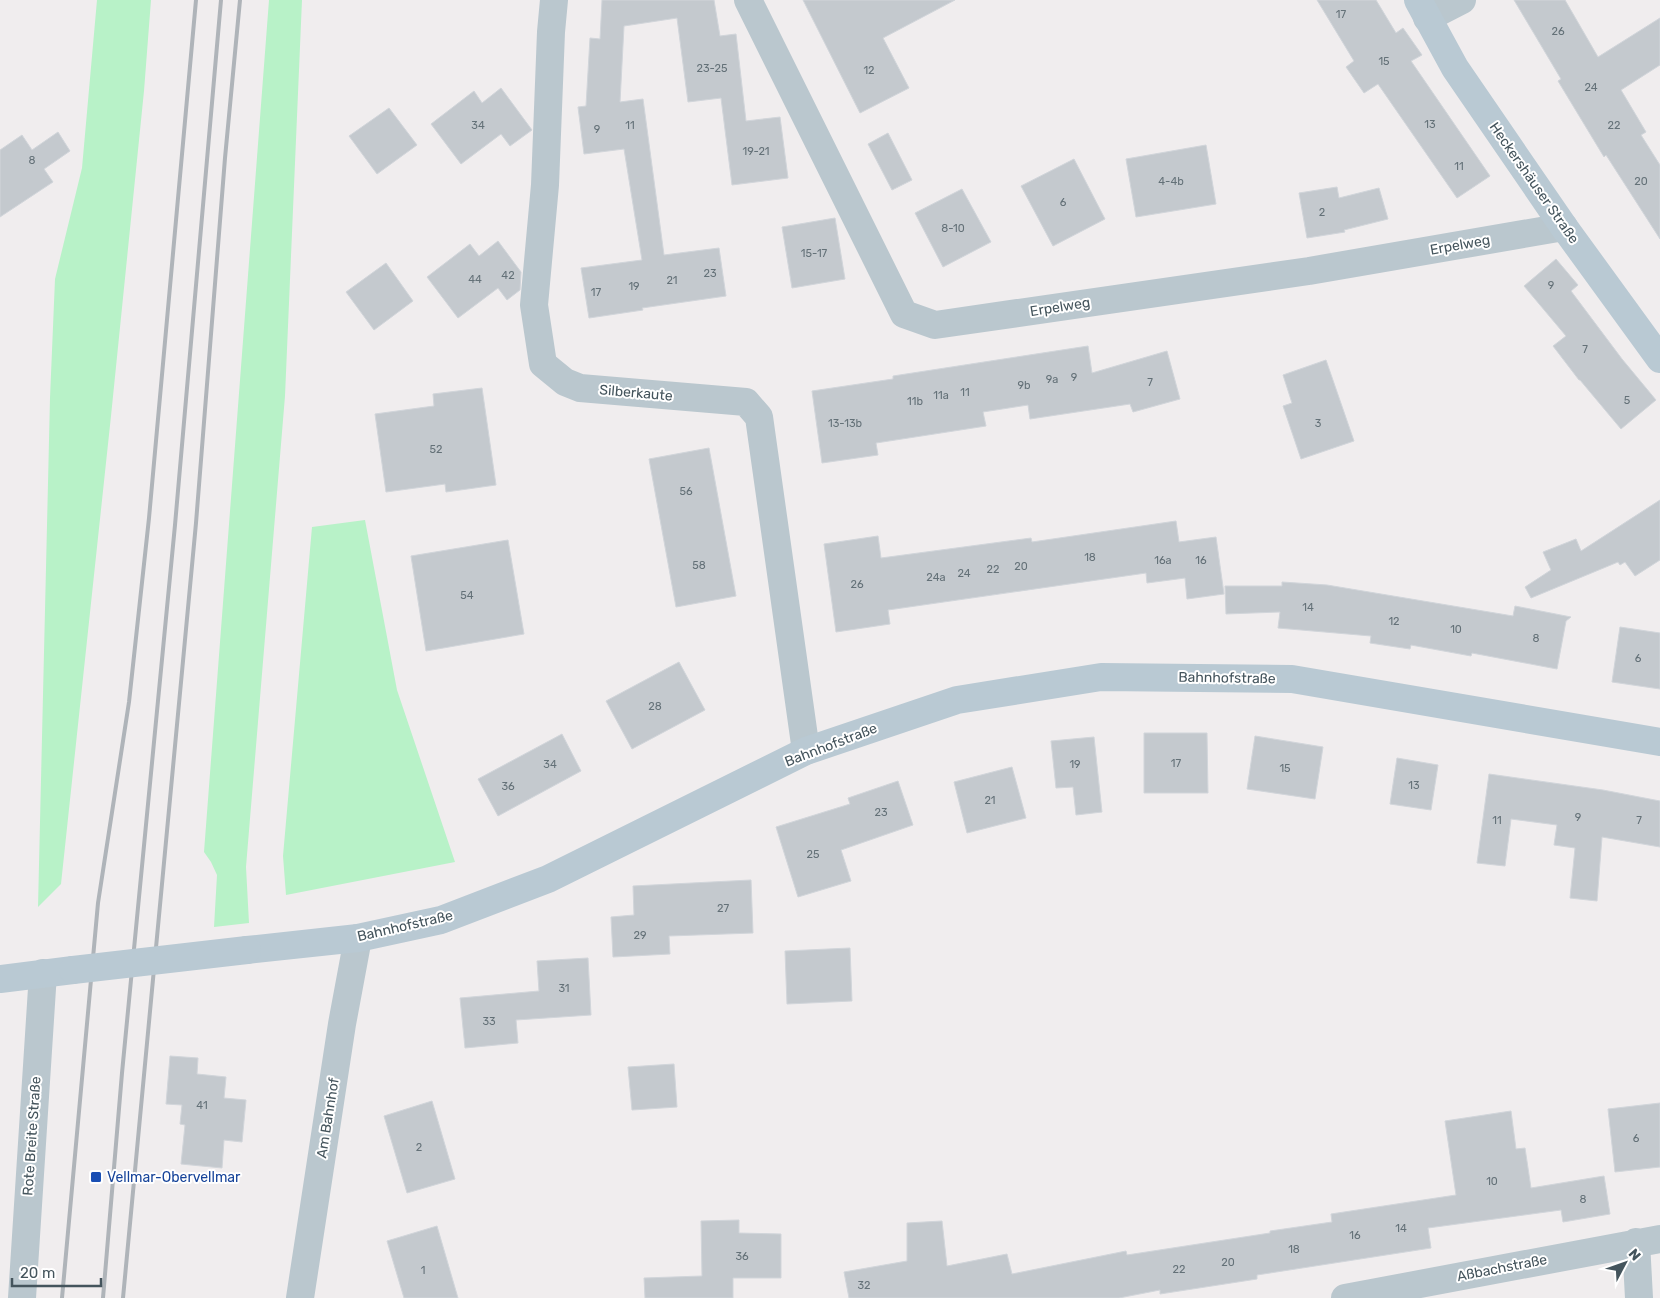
<svg xmlns="http://www.w3.org/2000/svg" width="1660" height="1298" viewBox="0 0 1660 1298" font-family="Rubik,sans-serif">
  <style>
    .green { fill: #b8f2c8 }
    .building { fill: #c4c9ce; stroke: #d1d5da }
    .lines { fill: none; stroke-linecap: round; stroke-linejoin: round }
    .street { stroke: #bac7ce; stroke-width: 28 }
    .secondary { stroke: #b9c9d3; stroke-width: 28 }
    .rail { stroke: #afb4b9; stroke-width: 4 }
    .secondary-bridge { stroke: #b9c9d3; stroke-width: 28 }
    .transit-dot { fill: #1a4fb4; stroke: #fff; stroke-width: 2 }
    .labels { text-anchor: middle; dominant-baseline: central; stroke-width: 4; stroke-linejoin: round; paint-order: stroke }
    .number-label { font-size: 11px; fill: #647178 }
    .street-label { font-size: 14px; fill: #44545c; stroke: #fff }
    .transit-label { font-size: 14px; fill: #164399; stroke: #fff; text-anchor: start }
  </style>
  <rect width="100%" height="100%" fill="#f0edee"/>
  <!-- green -->
  <path class="green" d="M 97,0 L 151,0 L 144,91 L 111,416 L 61,884 L 38,907 L 50,398 L 55,279 L 82,168 Z
    M 269,0 L 302,0 L 285,396 L 246,867 L 249,923 L 214,927 L 217,875 L 211,862 L 204,852 Z
    M 365,520 L 397,690 L 455,862 L 286,895 L 283,856 L 312,527 Z"/>
  <!-- building -->
  <path class="building" d="M 602,0 L 714,0 L 720,36 L 736,34 L 746,121 L 780,117 L 788,178 L 732,185 L 721,98 L 688,102 L 677,18 L 624,26 L 620,102 L 643,99 L 664,255 L 719,248 L 726,296 L 642,308 L 643,310 L 589,318 L 581,268 L 642,260 L 624,149 L 584,154 L 578,107 L 586,106 L 590,38 L 600,39 Z
    M 803,0 L 955,0 L 883,38 L 909,88 L 860,113 Z
    M 1317,0 L 1376,0 L 1396,33 L 1403,28 L 1422,55 L 1411,61 L 1490,176 L 1457,198 L 1378,84 L 1364,93 L 1346,67 L 1354,61 Z
    M 1514,0 L 1565,0 L 1598,57 L 1660,18 L 1660,65 L 1621,90 L 1646,132 L 1641,135 L 1660,165 L 1660,239 L 1606,155 L 1604,157 L 1558,81 L 1561,79 Z
    M 501,88 L 532,130 L 510,146 L 501,134 L 461,164 L 431,124 L 474,91 L 482,103 Z
    M 389,108 L 417,145 L 377,174 L 349,136 Z
    M 58,132 L 70,151 L 44,169 L 53,182 L 0,217 L 0,150 L 22,135 L 32,150 Z
    M 888,133 L 912,180 L 892,190 L 868,144 Z
    M 1206,145 L 1216,204 L 1136,217 L 1126,159 Z
    M 1074,159 L 1105,219 L 1053,246 L 1021,186 Z
    M 1337,187 L 1339,198 L 1379,188 L 1388,219 L 1344,230 L 1345,232 L 1307,238 L 1299,193 Z
    M 962,189 L 991,242 L 943,267 L 915,213 Z
    M 835,218 L 845,279 L 792,288 L 782,227 Z
    M 498,241 L 521,272 L 520,290 L 507,300 L 498,288 L 458,318 L 427,277 L 470,244 L 479,256 Z
    M 1556,259 L 1578,285 L 1571,291 L 1622,359 L 1656,400 L 1621,429 L 1580,380 L 1579,380 L 1553,346 L 1566,336 L 1524,286 Z
    M 386,263 L 413,301 L 374,330 L 346,292 Z
    M 1088,346 L 1092,373 L 1167,351 L 1180,399 L 1133,412 L 1130,404 L 1030,419 L 1028,405 L 983,412 L 986,426 L 876,443 L 878,455 L 822,463 L 812,391 L 893,379 L 893,376 Z
    M 1326,360 L 1354,441 L 1301,459 L 1283,406 L 1292,403 L 1283,375 Z
    M 482,388 L 496,485 L 446,492 L 445,484 L 386,492 L 375,414 L 434,406 L 433,394 Z
    M 709,448 L 736,596 L 676,607 L 649,459 Z
    M 1660,500 L 1660,560 L 1635,576 L 1625,562 L 1620,565 L 1618,562 L 1531,598 L 1525,587 L 1551,570 L 1543,552 L 1576,539 L 1581,551 Z
    M 1176,521 L 1179,542 L 1216,537 L 1224,594 L 1187,599 L 1185,578 L 1147,583 L 1146,573 L 888,610 L 890,624 L 836,632 L 824,544 L 878,536 L 881,558 L 1031,538 L 1032,542 Z
    M 508,540 L 524,634 L 426,651 L 411,556 Z
    M 1282,582 L 1327,585 L 1513,616 L 1515,606 L 1571,617 L 1566,621 L 1557,669 L 1472,653 L 1471,656 L 1411,645 L 1410,649 L 1370,643 L 1371,636 L 1278,628 L 1280,612 L 1226,614 L 1225,586 L 1282,586 Z
    M 1620,627 L 1660,633 L 1660,689 L 1612,682 Z
    M 679,662 L 705,710 L 632,749 L 606,701 Z
    M 1144,733 L 1207,733 L 1208,793 L 1144,793 Z
    M 562,734 L 581,771 L 498,816 L 478,779 Z
    M 1255,736 L 1323,747 L 1315,799 L 1247,789 Z
    M 1094,737 L 1102,812 L 1076,815 L 1073,787 L 1056,788 L 1051,741 Z
    M 1397,758 L 1438,765 L 1431,810 L 1390,804 Z
    M 1012,767 L 1026,818 L 967,833 L 954,782 Z
    M 1489,774 L 1603,790 L 1660,801 L 1660,847 L 1602,837 L 1597,901 L 1570,898 L 1575,848 L 1554,845 L 1557,825 L 1511,819 L 1505,866 L 1477,863 Z
    M 898,781 L 913,825 L 841,850 L 851,881 L 798,897 L 776,827 L 850,804 L 848,798 Z
    M 751,880 L 753,933 L 669,936 L 670,954 L 613,957 L 611,917 L 634,915 L 633,886 Z
    M 850,948 L 852,1001 L 787,1004 L 785,951 Z
    M 588,958 L 591,1015 L 516,1020 L 518,1043 L 465,1048 L 460,998 L 539,991 L 537,961 Z
    M 170,1056 L 198,1058 L 197,1074 L 226,1077 L 224,1098 L 246,1100 L 242,1142 L 224,1140 L 222,1168 L 181,1164 L 185,1125 L 180,1124 L 182,1105 L 166,1104 Z
    M 674,1064 L 677,1107 L 632,1110 L 628,1067 Z
    M 432,1101 L 455,1179 L 407,1193 L 384,1116 Z
    M 1660,1103 L 1660,1167 L 1615,1172 L 1608,1109 Z
    M 1511,1111 L 1516,1149 L 1525,1148 L 1531,1188 L 1604,1176 L 1610,1214 L 1563,1222 L 1561,1210 L 1428,1228 L 1431,1248 L 1257,1275 L 1257,1279 L 1160,1294 L 1160,1290 L 1119,1298 L 849,1298 L 844,1272 L 907,1261 L 907,1223 L 942,1221 L 947,1266 L 1007,1254 L 1012,1274 L 1126,1251 L 1127,1255 L 1270,1233 L 1270,1231 L 1332,1222 L 1331,1214 L 1456,1195 L 1445,1121 Z
    M 739,1220 L 739,1233 L 781,1234 L 781,1278 L 733,1278 L 733,1298 L 645,1298 L 644,1278 L 702,1276 L 701,1221 Z
    M 437,1226 L 458,1298 L 404,1298 L 387,1241 Z"/>
  <g class="lines">
    <!-- street -->
    <path class="street" d="M 554,0 L 551,32 L 545,185 L 534,305 L 543,364 L 565,382 L 580,388 L 746,402 L 759,417 L 806,751
      M 748,0 L 904,314 L 935,325 L 1309,271 L 1564,227
      M 1427,18 L 1462,0
      M 1636,1242 L 1639,1298
      M 22,1298 L 43,973
      M 300,1298 L 342,1024 L 358,938
      M 1345,1298 L 1660,1239"/>
    <!-- secondary -->
    <path class="secondary" d="M 1418,0 L 1455,68 L 1564,227 L 1660,359
      M 247,950 L 358,938 L 441,920 L 548,879 L 806,751 L 957,700 L 1101,677 L 1292,679 L 1660,742
      M 0,979 L 73,970"/>
    <!-- rail -->
    <path class="rail" d="M 62,1298 L 98,903 L 129,702 L 149,518 L 196,0
      M 103,1298 L 122,1073 L 175,525 L 221,0
      M 123,1298 L 196,523 L 225,158 L 240,0"/>
    <!-- secondary-bridge -->
    <path class="secondary-bridge" d="M 73,970 L 247,950"/>
  </g>
  <!-- markers -->
  <rect class="transit-dot" x="90" y="1171" width="12" height="12" rx="2.5"/>
  <g class="labels">
    <!-- number labels -->
    <g class="number-label">
      <text x="1341" y="14">17</text>
      <text x="1558" y="31">26</text>
      <text x="1384" y="61">15</text>
      <text x="712" y="68">23-25</text>
      <text x="869" y="70">12</text>
      <text x="1591" y="87">24</text>
      <text x="1430" y="124">13</text>
      <text x="478" y="125">34</text>
      <text x="630" y="125">11</text>
      <text x="1614" y="125">22</text>
      <text x="597" y="129">9</text>
      <text x="756" y="151">19-21</text>
      <text x="32" y="160">8</text>
      <text x="1459" y="166">11</text>
      <text x="1171" y="181">4-4b</text>
      <text x="1641" y="181">20</text>
      <text x="1063" y="202">6</text>
      <text x="1322" y="212">2</text>
      <text x="953" y="228">8-10</text>
      <text x="814" y="253">15-17</text>
      <text x="710" y="273">23</text>
      <text x="508" y="275">42</text>
      <text x="475" y="279">44</text>
      <text x="672" y="280">21</text>
      <text x="1551" y="285">9</text>
      <text x="634" y="286">19</text>
      <text x="596" y="292">17</text>
      <text x="1585" y="349">7</text>
      <text x="1074" y="377">9</text>
      <text x="1052" y="379">9a</text>
      <text x="1150" y="382">7</text>
      <text x="1024" y="385">9b</text>
      <text x="965" y="392">11</text>
      <text x="941" y="395">11a</text>
      <text x="1627" y="400">5</text>
      <text x="915" y="401">11b</text>
      <text x="845" y="423">13-13b</text>
      <text x="1318" y="423">3</text>
      <text x="436" y="449">52</text>
      <text x="686" y="491">56</text>
      <text x="1090" y="557">18</text>
      <text x="1163" y="560">16a</text>
      <text x="1201" y="560">16</text>
      <text x="699" y="565">58</text>
      <text x="1021" y="566">20</text>
      <text x="993" y="569">22</text>
      <text x="964" y="573">24</text>
      <text x="936" y="577">24a</text>
      <text x="857" y="584">26</text>
      <text x="467" y="595">54</text>
      <text x="1308" y="607">14</text>
      <text x="1394" y="621">12</text>
      <text x="1456" y="629">10</text>
      <text x="1536" y="638">8</text>
      <text x="1638" y="658">6</text>
      <text x="655" y="706">28</text>
      <text x="1176" y="763">17</text>
      <text x="550" y="764">34</text>
      <text x="1075" y="764">19</text>
      <text x="1285" y="768">15</text>
      <text x="1414" y="785">13</text>
      <text x="508" y="786">36</text>
      <text x="990" y="800">21</text>
      <text x="881" y="812">23</text>
      <text x="1578" y="817">9</text>
      <text x="1497" y="820">11</text>
      <text x="1639" y="820">7</text>
      <text x="813" y="854">25</text>
      <text x="723" y="908">27</text>
      <text x="640" y="935">29</text>
      <text x="564" y="988">31</text>
      <text x="489" y="1021">33</text>
      <text x="202" y="1105">41</text>
      <text x="1636" y="1138">6</text>
      <text x="419" y="1147">2</text>
      <text x="1492" y="1181">10</text>
      <text x="1583" y="1199">8</text>
      <text x="1401" y="1228">14</text>
      <text x="1355" y="1235">16</text>
      <text x="1294" y="1249">18</text>
      <text x="742" y="1256">36</text>
      <text x="1228" y="1262">20</text>
      <text x="1179" y="1269">22</text>
      <text x="423" y="1270">1</text>
      <text x="864" y="1285">32</text>
    </g>
    <!-- street labels -->
    <g class="street-label">
      <text transform="translate(1534 183) rotate(55)">Heckershäuser Straße</text>
      <text transform="translate(1460 245) rotate(-10)">Erpelweg</text>
      <text transform="translate(1060 307) rotate(-9)">Erpelweg</text>
      <text transform="translate(636 393) rotate(5)">Silberkaute</text>
      <text transform="translate(1227 678) rotate(1)">Bahnhofstraße</text>
      <text transform="translate(831 745) rotate(-21)">Bahnhofstraße</text>
      <text transform="translate(405 926) rotate(-13)">Bahnhofstraße</text>
      <text transform="translate(328 1118) rotate(-81)">Am Bahnhof</text>
      <text transform="translate(32 1136) rotate(-86)">Rote Breite Straße</text>
      <text transform="translate(1502 1268) rotate(-11)">Aßbachstraße</text>
    </g>
    <!-- transit labels -->
    <g class="transit-label">
      <text x="107" y="1177">Vellmar-Obervellmar</text>
    </g>
  </g>
  <!-- north arrow -->
  <g transform="translate(1625 1263) rotate(49)" stroke="#ffffff" stroke-width="4" paint-order="stroke">
  <path d="M0-4L9 19L0 12L-9 19Z" fill="#44545c"/>
  <text y="-8" font-size="14" font-weight="bold" text-anchor="middle" fill="#44545c">N</text>
  </g>
  <!-- scale -->
  <path d="M12 1278v8h89v-8" fill="none" stroke="#44545c" stroke-width="2.5"/>
  <text x="20" y="1278" font-size="15" fill="#44545c" stroke="#ffffff" stroke-width="4" paint-order="stroke">20 m</text>
</svg>
